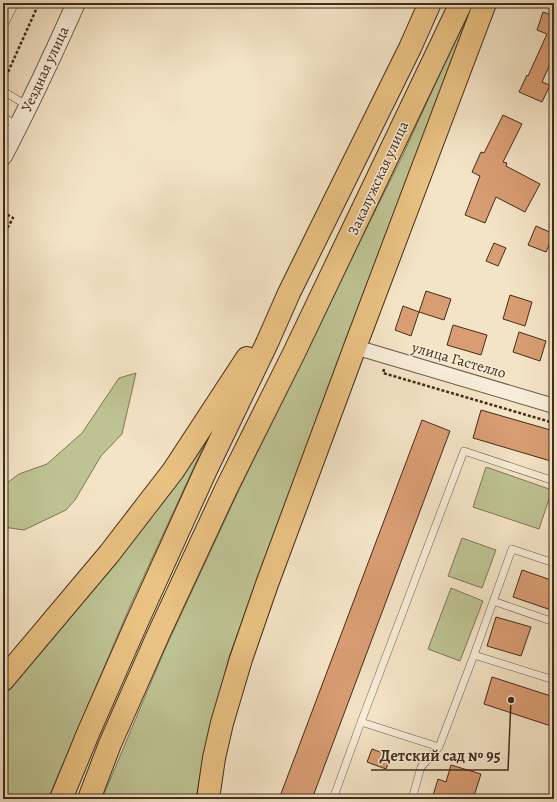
<svg xmlns="http://www.w3.org/2000/svg" width="557" height="802" viewBox="0 0 557 802" font-family="Alegreya,serif">
  <style>
    .green { fill: #bec393; stroke: #807856 }
    .building { fill: #d99d74; stroke: #432d19 }
    .lines { fill: none; stroke-linecap: round; stroke-linejoin: round }
    .service-casing { stroke: #6f5b44; stroke-width: 8 }
    .minor-casing { stroke: #6f5b44; stroke-width: 16 }
    .tertiary-casing { stroke: #6f5b44; stroke-width: 20 }
    .primary-casing { stroke: #432d19; stroke-width: 24 }
    .trunk-casing { stroke: #432d19; stroke-width: 24 }
    .path { stroke: #432d19; stroke-width: 2.5; stroke-dasharray: 3 2; stroke-linecap: butt }
    .service { stroke: #f8edda; stroke-width: 7 }
    .minor { stroke: #f8edda; stroke-width: 14 }
    .tertiary { stroke: #f8edda; stroke-width: 18 }
    .primary { stroke: #eac283; stroke-width: 22 }
    .trunk { stroke: #eac283; stroke-width: 22 }
    .labels { text-anchor: middle; dominant-baseline: central; stroke-width: 3; stroke-linejoin: round; paint-order: stroke }
    .street-label { font-size: 15px; fill: #432d19; stroke: #f8edda }
    .leader { fill: none; stroke: #432d19; stroke-width: 1.5 }
    .callout-dot { fill: #432d19; stroke: #f8edda; stroke-width: 1.5 }
    .callout-label { font-size: 16px; text-anchor: middle; font-weight: bold; fill: #432d19; stroke: #f8edda; stroke-width: 3; stroke-linejoin: round; paint-order: stroke }
  </style>
  <rect width="100%" height="100%" fill="#f4e4c6"/>
  <filter id="stains"><feTurbulence type="fractalNoise" baseFrequency=".005" numOctaves="4"/><feColorMatrix values="0 0 0 0 .2 0 0 0 0 .09 0 0 0 0 .02 0 0 0 .5 -.17"/></filter>
  <radialGradient id="worn" r=".72"><stop offset=".6" stop-color="#630" stop-opacity="0"/><stop offset="1" stop-color="#630" stop-opacity=".3"/></radialGradient>
  <!-- green -->
  <path class="green" d="M 472,3 L 480,3 L 275,531 L 229,657 L 202,763 L 196,799 L 102,799 L 165,649 L 231,507 L 302,357 L 402,157 Z
    M 136,373 L 122,434 L 101,456 L 75,500 L 66,510 L 24,530 L 3,527 L 3,486 L 19,474 L 47,464 L 82,433 L 119,378 Z
    M 212,428 L 131,604 L 48,799 L 3,799 L 3,691 L 84,595 Z
    M 486,467 L 552,490 L 539,529 L 473,507 Z
    M 462,538 L 496,550 L 482,588 L 448,576 Z
    M 451,588 L 483,601 L 460,661 L 428,649 Z"/>
  <!-- building -->
  <path class="building" d="M 543,12 L 554,16 L 554,55 L 542,82 L 550,85 L 542,102 L 519,92 L 527,75 L 528,76 L 547,34 L 537,30 Z
    M 503,115 L 522,124 L 503,162 L 507,163 L 506,166 L 540,184 L 525,212 L 496,197 L 485,223 L 465,215 L 480,176 L 472,172 L 481,152 L 484,153 Z
    M 536,226 L 554,234 L 546,252 L 528,245 Z
    M 494,243 L 506,248 L 498,266 L 486,261 Z
    M 426,291 L 451,299 L 444,320 L 419,312 Z
    M 510,295 L 532,302 L 525,326 L 503,319 Z
    M 403,306 L 419,312 L 411,336 L 395,330 Z
    M 453,325 L 487,335 L 481,355 L 447,345 Z
    M 519,332 L 546,341 L 540,361 L 513,352 Z
    M 481,410 L 554,431 L 554,462 L 473,438 Z
    M 422,420 L 450,431 L 312,799 L 279,799 Z
    M 522,570 L 554,581 L 554,611 L 513,597 Z
    M 496,617 L 531,627 L 521,656 L 487,646 Z
    M 492,677 L 554,697 L 554,727 L 484,704 Z
    M 372,749 L 391,756 L 386,769 L 367,762 Z
    M 451,765 L 481,774 L 473,799 L 432,799 L 438,779 L 446,782 Z"/>
  <g class="lines">
    <!-- service casing -->
    <g class="service-casing">
      <path id="service" d="M 3,27 L 15,3
        M 3,91 L 28,106
        M 3,117 L 18,126
        M 493,601 L 554,622
        M 474,655 L 554,680
        M 361,722 L 439,747
        M 333,799 L 361,722 L 464,451 L 554,481
        M 412,799 L 421,767 L 439,747 L 474,655 L 512,549 L 554,563"/>
    </g>
    <!-- minor casing -->
    <g class="minor-casing">
      <path id="minor" d="M 355,347 L 554,406"/>
    </g>
    <!-- tertiary casing -->
    <g class="tertiary-casing">
      <path id="tertiary" d="M 3,156 C 29,106 53,55 76,3"/>
    </g>
    <!-- primary casing -->
    <g class="primary-casing">
      <path id="primary" d="M 208,799 L 214,758 L 222,723 L 241,659 L 267,584 L 355,347 L 485,3"/>
    </g>
    <!-- trunk casing -->
    <g class="trunk-casing">
      <path id="trunk" d="M 3,680 L 109,554 L 146,506 L 173,471 L 247,358
        M 61,799 L 89,731 L 137,622 L 205,472 L 267,343 L 289,293 L 410,48 L 430,3
        M 89,799 L 110,744 L 159,633 L 226,489 L 294,353 L 461,3"/>
    </g>
    <!-- path -->
    <path class="path" d="M 4,81 L 39,3
      M 3,212 L 13,218 L 3,236
      M 384,369 L 383,373 L 554,423"/>
    <!-- service -->
    <use href="#service" class="service"/>
    <!-- minor -->
    <use href="#minor" class="minor"/>
    <!-- tertiary -->
    <use href="#tertiary" class="tertiary"/>
    <!-- primary -->
    <use href="#primary" class="primary"/>
    <!-- trunk -->
    <use href="#trunk" class="trunk"/>
  </g>
  <g class="labels">
    <!-- street labels -->
    <g class="street-label">
      <text transform="translate(45 69) rotate(-65)">Уездная улица</text>
      <text transform="translate(378 178) rotate(-65)">Закалужская улица</text>
      <text transform="translate(459 360) rotate(16)">улица Гастелло</text>
    </g>
  </g>
  <!-- callouts -->
  <path class="leader" d="M511 700L508 770H371"/>
  <circle class="callout-dot" cx="511" cy="700" r="4"/>
  <g class="callout-label">
    <text x="440" y="761">Детский сад № 95</text>
  </g>
  <!-- margin -->
  <rect width="557" height="802" fill="none" stroke="#f4e4c6" stroke-width="16"/>
  <rect x="4" y="4" width="549" height="794" fill="none" stroke="#432d19" stroke-width="2"/>
  <rect x="8" y="8" width="541" height="786" fill="none" stroke="#432d19"/>
  <rect width="100%" height="100%" filter="url(#stains)"/>
  <rect width="100%" height="100%" fill="url(#worn)"/>
</svg>
